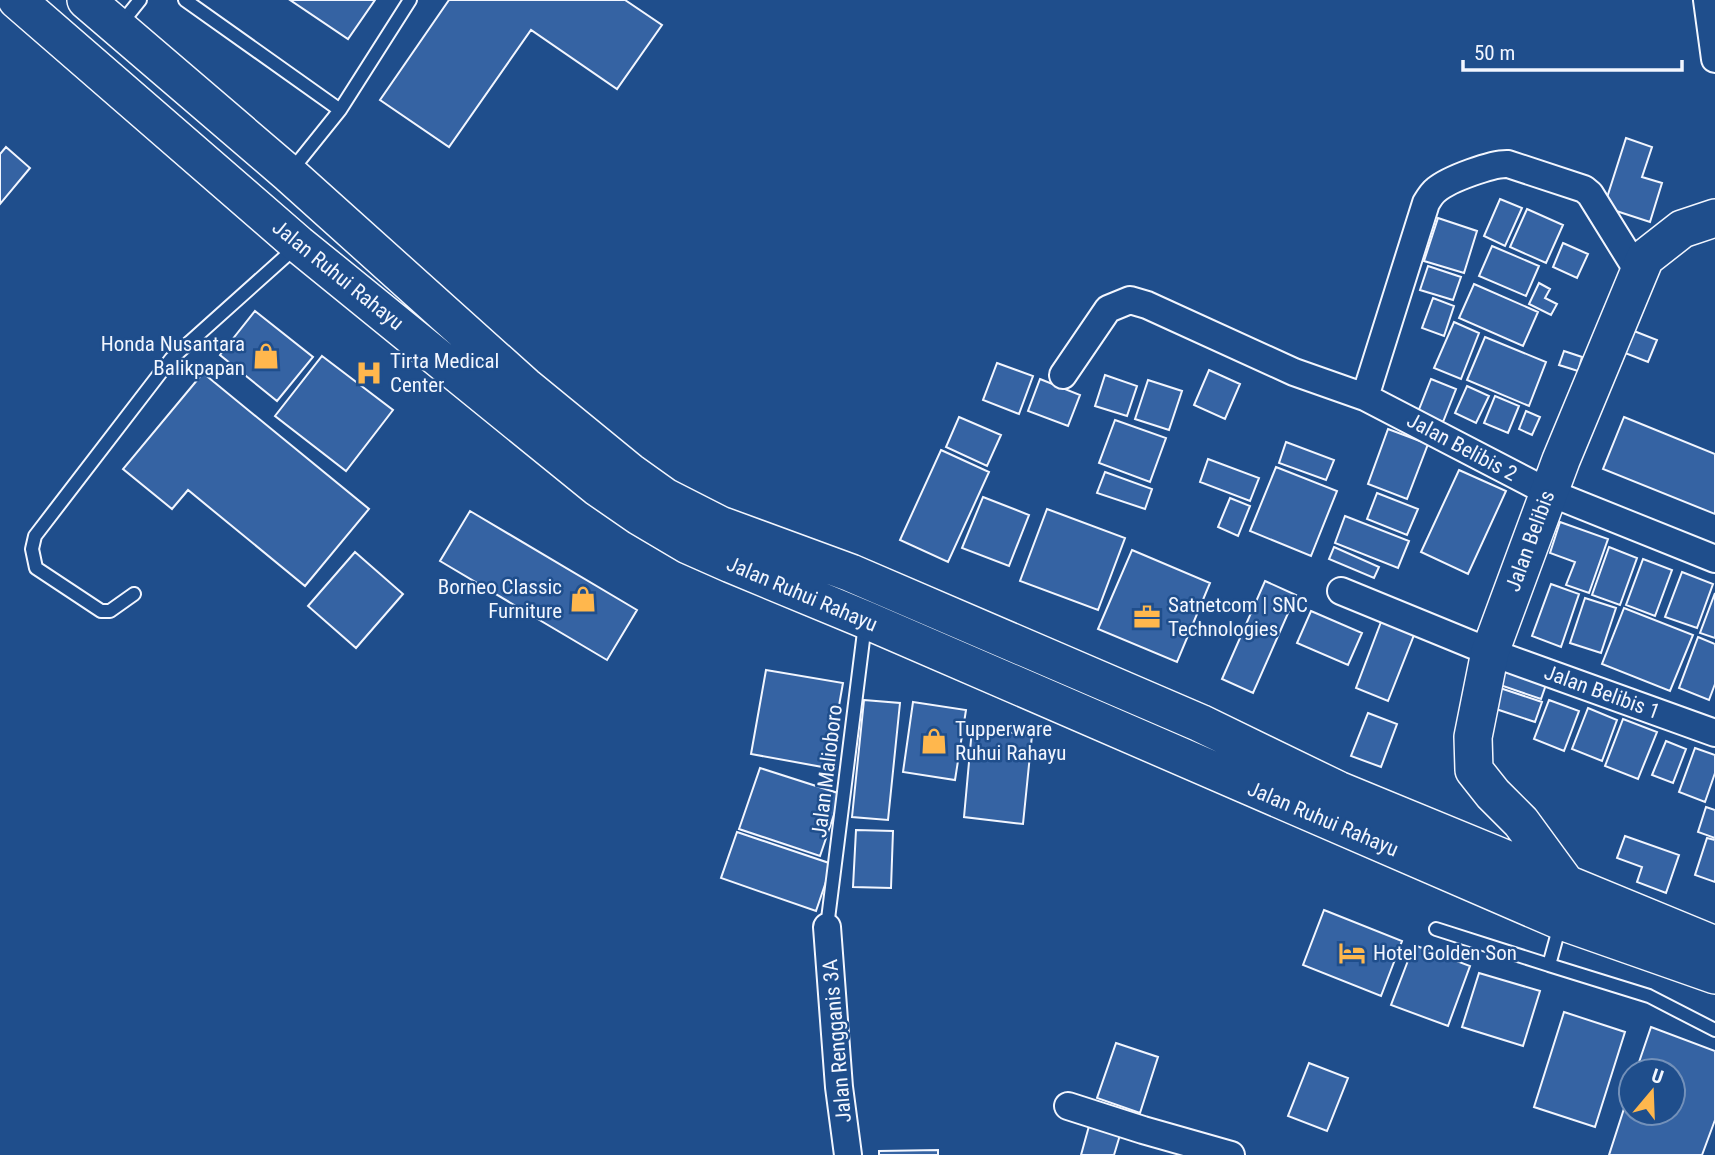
<svg xmlns="http://www.w3.org/2000/svg" width="1715" height="1155" viewBox="0 0 1715 1155" font-family="'Roboto Condensed',sans-serif">
  <style>
    .building { fill: #3563a3; stroke: #f2f6ff; stroke-width: 2 }
    .lines { fill: none; stroke-linecap: round; stroke-linejoin: round }
    .lane-casing { stroke: #f2f6ff; stroke-width: 16 }
    .street-casing { stroke: #f2f6ff; stroke-width: 30 }
    .secondary-casing { stroke: #f2f6ff; stroke-width: 40 }
    .lane { stroke: #1f4e8c; stroke-width: 12 }
    .street { stroke: #1f4e8c; stroke-width: 26 }
    .secondary { stroke: #1f4e8c; stroke-width: 37 }
    .labels { text-anchor: middle; dominant-baseline: central; stroke-width: 5; stroke-linejoin: round; paint-order: stroke }
    .street-label { font-size: 21px; fill: #f2f6ff; stroke: #1f4e8c }
    .poi-label { font-size: 21px; fill: #f2f6ff; stroke: #1f4e8c; text-anchor: start }
  </style>
  <rect width="100%" height="100%" fill="#1f4e8c"/>
  <!-- building -->
  <path class="building" d="M 290,0 L 375,0 L 348,39 Z
    M 449,0 L 625,0 L 662,25 L 617,89 L 531,30 L 449,147 L 380,100 Z
    M 1626,138 L 1652,147 L 1642,177 L 1662,183 L 1650,222 L 1604,207 Z
    M 6,147 L 30,168 L 0,204 L 0,154 Z
    M 1500,199 L 1522,208 L 1505,246 L 1484,236 Z
    M 1527,209 L 1563,225 L 1546,263 L 1510,247 Z
    M 1438,218 L 1477,231 L 1464,273 L 1424,261 Z
    M 1563,243 L 1588,254 L 1577,278 L 1553,267 Z
    M 1492,246 L 1539,266 L 1526,296 L 1479,276 Z
    M 1428,266 L 1461,277 L 1453,300 L 1420,290 Z
    M 1539,283 L 1550,289 L 1545,298 L 1557,304 L 1551,315 L 1529,304 Z
    M 1474,284 L 1538,312 L 1523,346 L 1459,318 Z
    M 1433,298 L 1454,306 L 1444,336 L 1422,328 Z
    M 255,311 L 313,357 L 277,401 L 220,355 Z
    M 1454,322 L 1479,333 L 1461,379 L 1434,368 Z
    M 1634,331 L 1657,340 L 1648,362 L 1625,353 Z
    M 1485,337 L 1546,362 L 1529,406 L 1467,380 Z
    M 1564,351 L 1582,357 L 1578,371 L 1559,365 Z
    M 322,356 L 393,410 L 346,471 L 275,416 Z
    M 997,363 L 1033,376 L 1019,414 L 983,400 Z
    M 1209,370 L 1240,384 L 1225,419 L 1194,405 Z
    M 203,373 L 369,509 L 305,586 L 188,490 L 172,509 L 123,469 Z
    M 1105,375 L 1137,386 L 1127,416 L 1095,406 Z
    M 1040,379 L 1080,395 L 1068,426 L 1028,411 Z
    M 1431,379 L 1456,389 L 1443,422 L 1418,412 Z
    M 1148,380 L 1182,391 L 1169,430 L 1135,419 Z
    M 1467,386 L 1489,396 L 1476,423 L 1455,413 Z
    M 1495,396 L 1519,406 L 1508,433 L 1484,423 Z
    M 1526,411 L 1540,417 L 1532,435 L 1519,429 Z
    M 959,417 L 1001,435 L 987,466 L 946,447 Z
    M 1624,417 L 1715,454 L 1715,514 L 1603,469 Z
    M 1115,420 L 1166,438 L 1150,482 L 1099,463 Z
    M 1388,429 L 1428,444 L 1407,499 L 1368,484 Z
    M 1286,442 L 1334,460 L 1326,480 L 1279,463 Z
    M 941,450 L 989,472 L 948,562 L 900,540 Z
    M 1208,459 L 1259,478 L 1250,501 L 1200,482 Z
    M 1276,467 L 1337,491 L 1311,556 L 1250,531 Z
    M 1459,470 L 1506,491 L 1468,574 L 1421,552 Z
    M 1105,472 L 1152,489 L 1145,509 L 1097,493 Z
    M 1377,493 L 1418,509 L 1407,535 L 1367,519 Z
    M 983,497 L 1029,515 L 1009,566 L 962,548 Z
    M 1230,498 L 1250,506 L 1238,536 L 1218,527 Z
    M 1047,509 L 1125,538 L 1098,610 L 1020,581 Z
    M 470,511 L 637,610 L 607,660 L 440,561 Z
    M 1345,516 L 1409,541 L 1398,568 L 1335,543 Z
    M 1560,522 L 1608,539 L 1589,593 L 1566,585 L 1575,562 L 1550,553 Z
    M 1334,547 L 1379,567 L 1374,578 L 1329,559 Z
    M 1609,547 L 1637,558 L 1620,605 L 1592,595 Z
    M 1132,550 L 1210,583 L 1177,662 L 1098,629 Z
    M 355,552 L 403,594 L 356,648 L 308,606 Z
    M 1643,559 L 1672,570 L 1655,616 L 1626,605 Z
    M 1682,572 L 1713,584 L 1697,628 L 1665,617 Z
    M 1265,581 L 1296,595 L 1253,693 L 1222,679 Z
    M 1551,584 L 1579,594 L 1561,647 L 1532,636 Z
    M 1715,593 L 1715,638 L 1700,633 Z
    M 1585,598 L 1616,608 L 1601,653 L 1570,643 Z
    M 1624,608 L 1693,635 L 1670,691 L 1602,664 Z
    M 1311,611 L 1362,633 L 1348,665 L 1297,643 Z
    M 1381,622 L 1414,635 L 1388,701 L 1356,688 Z
    M 1698,637 L 1715,644 L 1715,684 L 1709,700 L 1679,688 Z
    M 1508,662 L 1549,676 L 1541,699 L 1500,685 Z
    M 766,670 L 843,683 L 828,768 L 751,754 Z
    M 1500,688 L 1542,702 L 1535,722 L 1493,708 Z
    M 864,700 L 900,703 L 888,820 L 852,817 Z
    M 1549,700 L 1579,711 L 1564,751 L 1534,739 Z
    M 913,702 L 966,710 L 955,780 L 903,772 Z
    M 1588,708 L 1617,720 L 1602,761 L 1572,749 Z
    M 1368,713 L 1397,724 L 1381,767 L 1351,756 Z
    M 1623,719 L 1657,732 L 1638,779 L 1605,766 Z
    M 972,729 L 1032,735 L 1023,824 L 964,817 Z
    M 1666,741 L 1686,749 L 1673,783 L 1652,775 Z
    M 1695,748 L 1715,755 L 1715,773 L 1705,802 L 1679,792 Z
    M 760,768 L 841,794 L 820,856 L 739,829 Z
    M 1706,807 L 1715,810 L 1715,838 L 1698,832 Z
    M 856,830 L 893,831 L 891,888 L 853,887 Z
    M 737,832 L 832,864 L 816,911 L 721,878 Z
    M 1625,836 L 1679,855 L 1666,893 L 1637,882 L 1642,867 L 1617,858 Z
    M 1707,838 L 1715,840 L 1715,882 L 1695,875 Z
    M 1324,910 L 1402,941 L 1381,996 L 1303,965 Z
    M 1414,945 L 1470,966 L 1448,1026 L 1391,1005 Z
    M 1479,973 L 1540,991 L 1523,1046 L 1462,1027 Z
    M 1564,1012 L 1625,1032 L 1595,1127 L 1534,1107 Z
    M 1651,1027 L 1715,1051 L 1715,1120 L 1702,1155 L 1609,1155 L 1631,1087 L 1631,1113 L 1673,1113 L 1673,1071 L 1636,1071 Z
    M 1116,1043 L 1158,1057 L 1140,1113 L 1097,1098 Z
    M 1309,1063 L 1348,1078 L 1327,1131 L 1288,1116 Z
    M 1089,1126 L 1120,1135 L 1114,1155 L 1081,1155 Z
    M 938,1150 L 938,1155 L 879,1155 L 879,1151 Z"/>
  <g class="lines">
    <!-- lane casing -->
    <g class="lane-casing">
      <path id="lane" d="M 185,0 L 340,110
        M 120,25 L 140,0
        M 291,171 L 340,110 L 410,0
        M 134,594 L 110,611 L 101,611 L 36,568 L 32,549 L 35,536 L 171,359 L 296,247
        M 1560,925 L 1549,965 L 1649,996 L 1715,1030
        M 827,927 L 865,624
        M 1436,929 L 1549,965"/>
    </g>
    <!-- street casing -->
    <g class="street-casing">
      <path id="street" d="M 1707,0 L 1715,59
        M 1063,375 L 1108,309 L 1130,300 L 1147,305 L 1294,372 L 1365,397 L 1426,203 C 1429,198 1432,193 1436,190 C 1449,179 1493,163 1508,164 L 1584,189 L 1590,194 L 1639,273
        M 1365,397 L 1548,492 L 1715,559
        M 1341,591 L 1490,652 L 1715,733
        M 827,927 L 839,1087 L 848,1155
        M 1068,1106 L 1143,1130 L 1231,1155"/>
    </g>
    <!-- secondary casing -->
    <g class="secondary-casing">
      <path id="secondary" d="M 17,0 L 298,244 L 597,487 L 639,516 L 688,545 L 731,564 L 866,620 L 1561,921 L 1715,975
        M 86,0 L 289,174 L 525,386 L 630,472 L 665,497 L 720,525 L 851,573 L 1200,723 L 1338,790 L 1715,945
        M 1567,885 L 1521,822 L 1493,794 L 1474,770 L 1473,737 L 1490,652 L 1561,460 L 1645,258 L 1682,229 L 1715,218"/>
    </g>
    <!-- lane -->
    <use href="#lane" class="lane"/>
    <!-- street -->
    <use href="#street" class="street"/>
    <!-- secondary -->
    <use href="#secondary" class="secondary"/>
  </g>
  <!-- icons -->
  <defs>
    <g id="shop-bare" transform="scale(2.1)"><path d="M-5-2.5h2.3a2.7 3.5 0 0 1 5.4 0H5L5.5 6h-11ZM-1.5-2.5h3a1.5 2.3 0 0 0-3 0Z" fill="#ffb74d" stroke="#1f4e8c" stroke-width="2.5" paint-order="stroke"/></g>
    <g id="hospital-bare" transform="scale(2.1)"><path d="M-5-5h3v3.5h4V-5h3V5h-3V1.5h-4V5h-3Z" fill="#ffb74d" stroke="#1f4e8c" stroke-width="2.5" paint-order="stroke"/></g>
    <g id="office-bare" transform="scale(2.1)"><path d="M-6-3h4V-5.5h4V-3h4V5H-6ZM-1-4.5V-3h2v-1.5ZM-6 0V1H6V0Z" fill="#ffb74d" stroke="#1f4e8c" stroke-width="2.5" paint-order="stroke"/></g>
    <g id="hotel-bare" transform="scale(2.1)"><path d="M-6-4.5h1.5V1H6V5H4.5V3h-9V5H-6ZM-4 0a1.8 1.8 0 1 1 3.6 0ZM.5 0V-2.5h3Q6-2.5 6 0Z" fill="#ffb74d" stroke="#1f4e8c" stroke-width="2.5" paint-order="stroke"/></g>
  </defs>
  <g fill-rule="evenodd">
    <use href="#shop-bare" x="266" y="356"/>
    <use href="#hospital-bare" x="369" y="373"/>
    <use href="#shop-bare" x="583" y="599"/>
    <use href="#office-bare" x="1147" y="617"/>
    <use href="#shop-bare" x="934" y="741"/>
    <use href="#hotel-bare" x="1352" y="953"/>
  </g>
  <g class="labels">
    <!-- street labels -->
    <g class="street-label">
      <text transform="translate(338 275) rotate(39)">Jalan Ruhui Rahayu</text>
      <text transform="translate(1462 447) rotate(28)">Jalan Belibis 2</text>
      <text transform="translate(1530 541) rotate(-70)">Jalan Belibis</text>
      <text transform="translate(802 594) rotate(23)">Jalan Ruhui Rahayu</text>
      <text transform="translate(1602 692) rotate(20)">Jalan Belibis 1</text>
      <text transform="translate(827 771) rotate(-83)">Jalan Malioboro</text>
      <text transform="translate(1323 819) rotate(23)">Jalan Ruhui Rahayu</text>
      <text transform="translate(837 1041) rotate(-95)">Jalan Rengganis 3A</text>
    </g>
    <!-- poi labels -->
    <g class="poi-label">
      <text x="245" y="344" text-anchor="end">Honda Nusantara<tspan x="245" dy="24">Balikpapan</tspan></text>
      <text x="390" y="361">Tirta Medical<tspan x="390" dy="24">Center</tspan></text>
      <text x="562" y="587" text-anchor="end">Borneo Classic<tspan x="562" dy="24">Furniture</tspan></text>
      <text x="1168" y="605">Satnetcom | SNC<tspan x="1168" dy="24">Technologies</tspan></text>
      <text x="955" y="729">Tupperware<tspan x="955" dy="24">Ruhui Rahayu</tspan></text>
      <text x="1373" y="953">Hotel Golden Son</text>
    </g>
  </g>
  <!-- north arrow -->
  <g transform="translate(1652 1092) rotate(19)"><circle r="33" fill="#1f4e8c" stroke="#7391ba" stroke-width="2"/>
  <path d="M0-5L12 26L0 18L-12 26Z" fill="#ffb74d"/>
  <text y="-10" font-size="19" font-weight="bold" text-anchor="middle" fill="#f2f6ff">U</text>
  </g>
  <!-- scale -->
  <path d="M1463 60v10h219v-10" fill="none" stroke="#f2f6ff" stroke-width="3.5"/>
  <text x="1474" y="60" font-size="21" fill="#f2f6ff" stroke="#1f4e8c" stroke-width="5" paint-order="stroke">50 m</text>
</svg>
